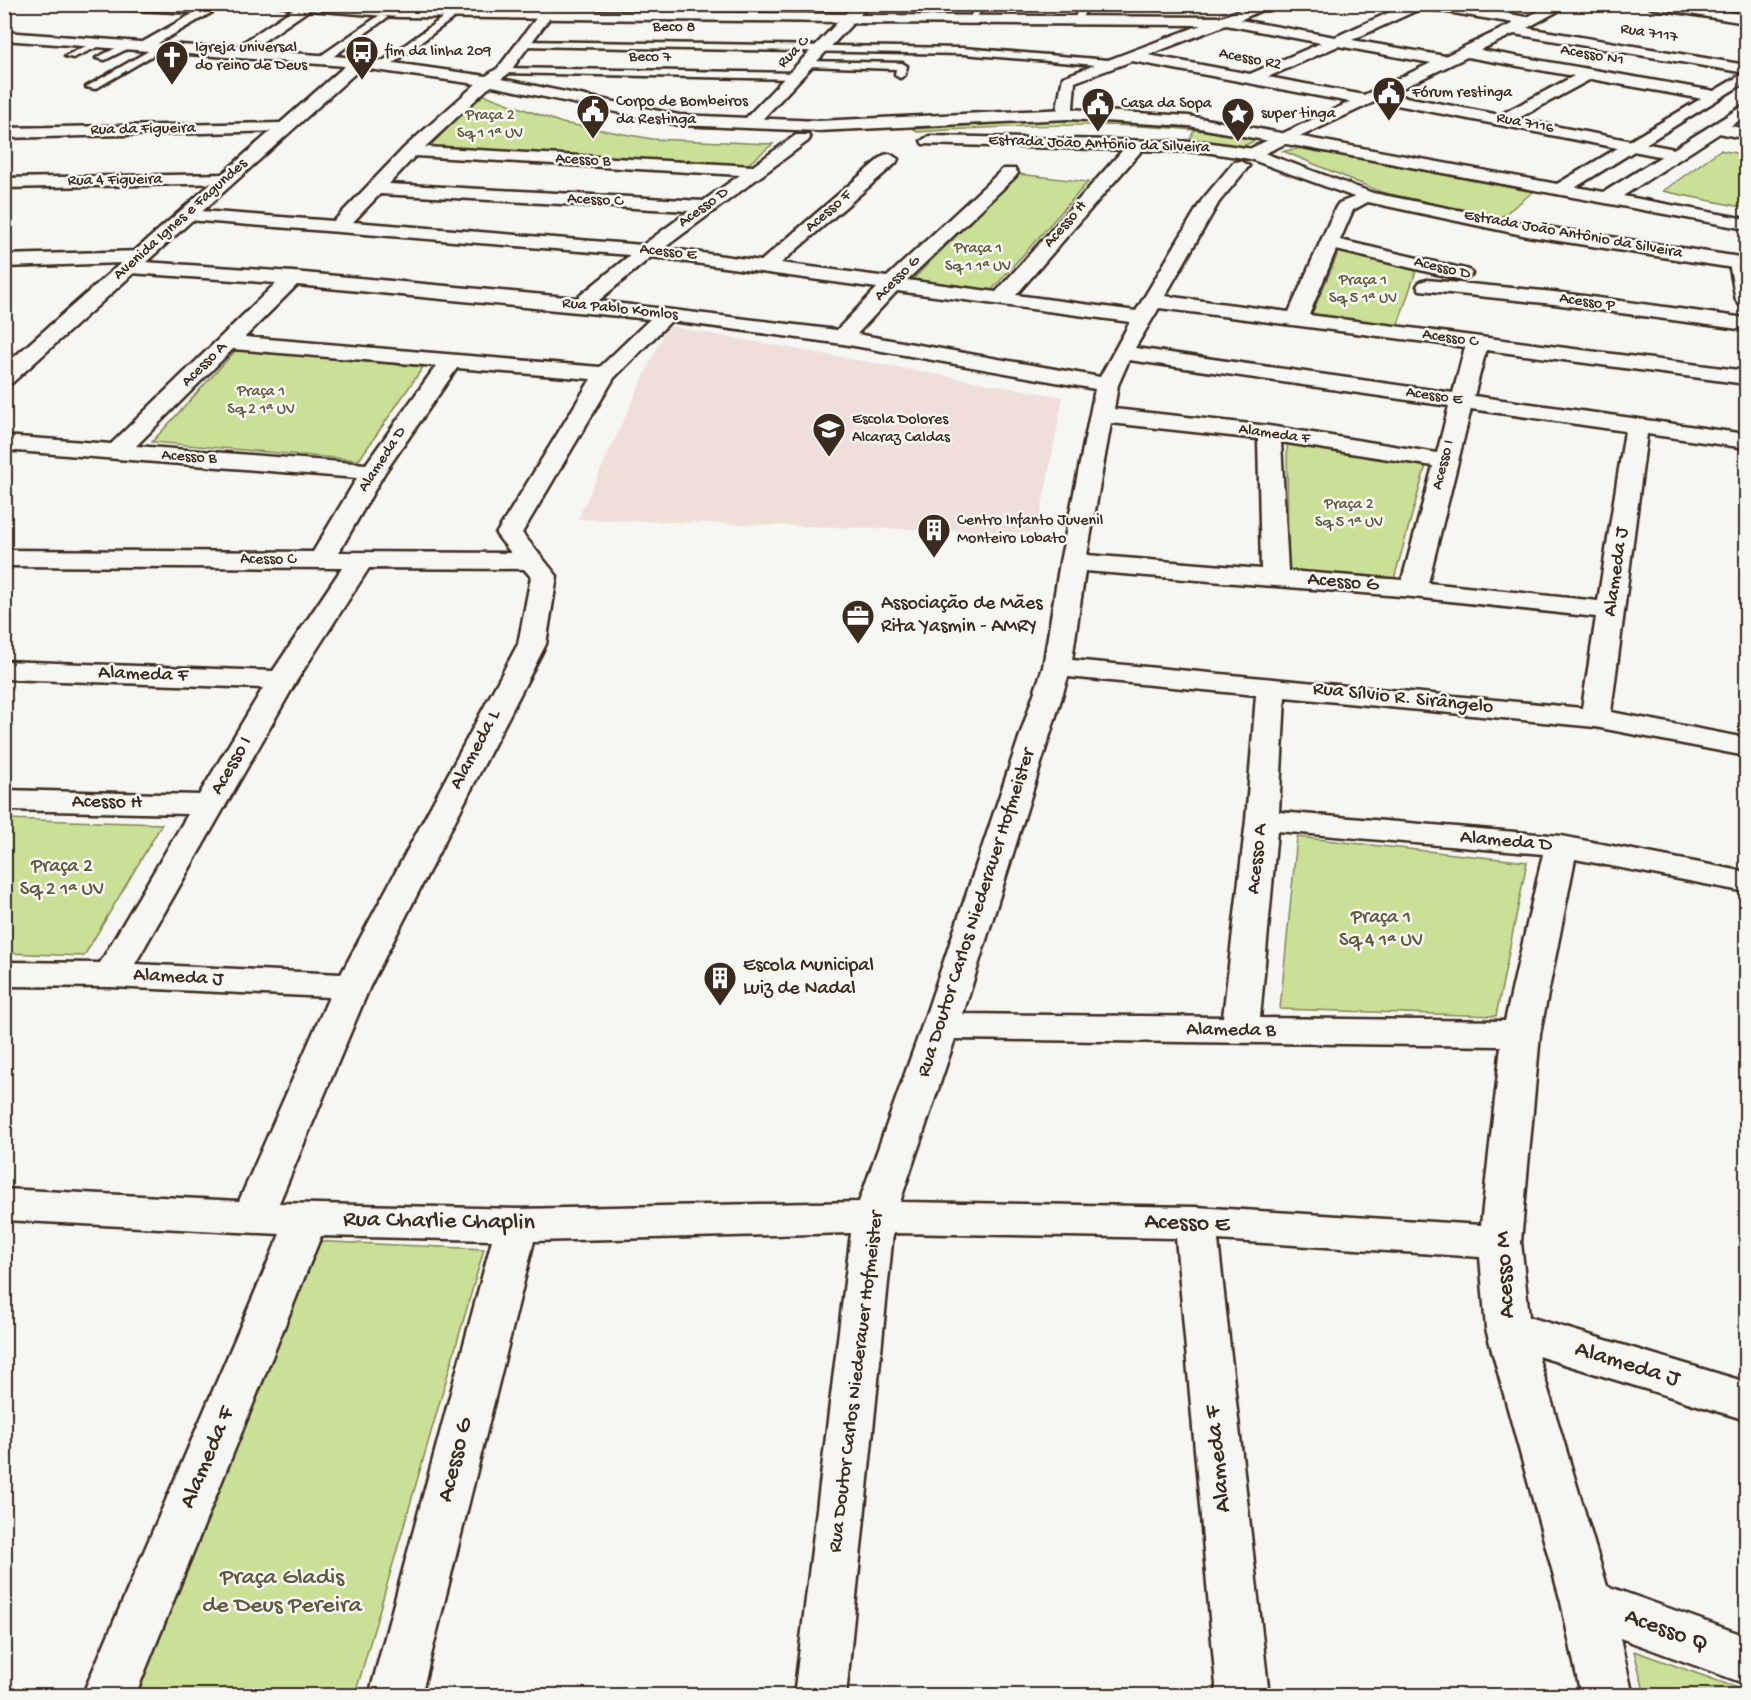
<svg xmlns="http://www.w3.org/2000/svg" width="1751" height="1700" viewBox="0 0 1751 1700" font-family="'Gochi Hand',sans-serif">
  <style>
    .built { fill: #f0deda }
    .green { fill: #cae096; stroke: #82855a; stroke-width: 1.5 }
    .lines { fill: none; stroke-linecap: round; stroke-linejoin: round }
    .lane-casing { stroke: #3b2a1e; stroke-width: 5 }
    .street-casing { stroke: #3b2a1e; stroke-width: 5 }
    .secondary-casing { stroke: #3b2a1e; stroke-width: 5 }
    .lane { fill: #f6f6f2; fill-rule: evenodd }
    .street { fill: #f6f6f2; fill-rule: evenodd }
    .secondary { fill: #f6f6f2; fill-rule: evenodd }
    .labels { text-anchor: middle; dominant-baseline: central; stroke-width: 5; stroke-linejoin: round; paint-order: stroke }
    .far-street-label { font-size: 16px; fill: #3b2a1e; stroke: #f6f6f2 }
    .far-poi-label { font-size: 16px; fill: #3b2a1e; stroke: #f6f6f2; text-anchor: start }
    .far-park-label { font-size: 16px; fill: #5f583c; stroke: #f6f6f2 }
    .street-label { font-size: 20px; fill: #3b2a1e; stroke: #f6f6f2 }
    .poi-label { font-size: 20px; fill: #3b2a1e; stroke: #f6f6f2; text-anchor: start }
    .park-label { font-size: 20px; fill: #5f583c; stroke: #f6f6f2 }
    .near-street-label { font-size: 24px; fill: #3b2a1e; stroke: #f6f6f2 }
    .near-park-label { font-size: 24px; fill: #5f583c; stroke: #f6f6f2 }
  </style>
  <rect width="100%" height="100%" fill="#f6f6f2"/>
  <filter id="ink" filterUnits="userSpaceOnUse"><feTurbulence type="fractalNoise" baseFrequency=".0167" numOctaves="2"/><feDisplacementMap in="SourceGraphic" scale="12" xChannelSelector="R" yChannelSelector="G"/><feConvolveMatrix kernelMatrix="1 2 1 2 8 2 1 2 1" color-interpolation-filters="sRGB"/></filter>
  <g filter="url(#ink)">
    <!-- built -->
    <path class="built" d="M 667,326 L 1063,397 L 1037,533 L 578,519 Z"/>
    <!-- green -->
    <path class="green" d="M 482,94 L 562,123 L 652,139 L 773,144 L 743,168 L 429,147 Z
      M 1043,121 L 1126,121 L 1250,137 L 1254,141 L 1241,147 L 1189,141 L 1194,130 C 1102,121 1010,126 917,132 L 914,129 Z
      M 1303,148 L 1533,192 L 1500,218 L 1381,192 L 1283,151 Z
      M 1720,150 L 1746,155 L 1746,208 L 1663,191 Z
      M 1018,174 L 1088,182 L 990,292 L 911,281 Z
      M 1339,251 L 1417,268 L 1397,327 L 1311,316 Z
      M 237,349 L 423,367 L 359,460 L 152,442 Z
      M 1287,443 L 1426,465 L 1394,579 L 1288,570 Z
      M 5,819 L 162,824 L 84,956 L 5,953 Z
      M 1297,837 L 1527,862 L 1496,1016 L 1280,1009 Z
      M 310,1241 L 484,1249 L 355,1695 L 135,1696 Z
      M 1634,1651 L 1746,1691 L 1746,1695 L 1645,1695 Z"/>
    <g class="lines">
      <!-- lane casing -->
      <g class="lane-casing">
        <path id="lane" d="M 976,4 L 985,4 L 974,22 L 968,22 Z
          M 1080,4 L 1089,4 L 1079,23 L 1073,23 Z
          M 452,11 L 460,13 L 388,67 L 380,67 L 380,63 Z
          M 380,15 L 388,17 L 327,61 L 319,61 L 319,57 Z
          M 99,40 L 104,43 L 102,45 L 73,58 L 65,56 Z
          M 524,41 L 963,48 L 1108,60 L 1113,63 L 1108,66 L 963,54 L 521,46 L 521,42 Z
          M 128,42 L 131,43 L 131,47 L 105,60 L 96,58 Z
          M 159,45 L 167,47 L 95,89 L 86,87 Z
          M 808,61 L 902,63 L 907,66 L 905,75 L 900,78 L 895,75 L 896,69 L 804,66 L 803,64 Z
          M 503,68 L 796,73 L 801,76 L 796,79 L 499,73 L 499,69 Z"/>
      </g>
      <!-- street casing -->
      <g class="street-casing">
        <path id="street" d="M 92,4 C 111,4 206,1 216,10 L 146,50 L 141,49 L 141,43 L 194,13 L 98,8 Z
          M 273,4 L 339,4 L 398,9 L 845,14 L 854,5 L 861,4 L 866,8 L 860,15 L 1222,17 L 1255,4 L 1275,4 L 1240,20 L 1335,37 L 1408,4 L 1450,4 L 1527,17 L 1553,4 L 1571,4 L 1527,28 L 1746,65 L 1746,73 L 1514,34 L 1480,50 L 1714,91 L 1722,96 L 1714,101 L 1591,79 L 1517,119 L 1680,150 L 1682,154 L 1680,158 L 1674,159 L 1376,101 L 1253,159 L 1245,154 L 1247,150 L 1350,102 L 1132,61 L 1075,82 L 1073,108 L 1076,114 L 1074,117 L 1062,117 L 1057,108 L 1063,77 L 1201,25 L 853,23 L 755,127 L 743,127 L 741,124 L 743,121 L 838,22 L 398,17 L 309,10 L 242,56 L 232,56 L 230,53 L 232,50 L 293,9 ZM 1422,8 L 1423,8 L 1514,23 L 1445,56 L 1352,40 ZM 1226,25 L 1321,43 L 1250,74 L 1148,55 ZM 1338,46 L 1431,63 L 1364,95 L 1268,77 ZM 1467,57 L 1574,76 L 1500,115 L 1390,94 Z
          M 1645,4 L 1680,4 L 1746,15 L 1746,23 L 1651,8 Z
          M 481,82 L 489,87 L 486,90 L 425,147 L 753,166 L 796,135 L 808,135 L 810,138 L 808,141 L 664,248 L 761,261 L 884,155 L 890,154 L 898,159 L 896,163 L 781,263 L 887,277 L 1003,169 L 1015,169 L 1018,173 L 1015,177 L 907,280 L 996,292 L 1130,142 L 1136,141 L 1144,146 L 1142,150 L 1016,295 L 1136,311 L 1202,200 L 1234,162 L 1240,161 L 1249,166 L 1219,202 L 1165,296 L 1289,312 L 1336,207 L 1339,203 L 1368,192 L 1377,197 L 1353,210 L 1340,240 L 1469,270 L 1472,274 L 1462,280 L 1336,250 L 1309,315 L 1746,371 L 1746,384 L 1486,350 L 1474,396 L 1746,434 L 1746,448 L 1647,434 L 1611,712 L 1746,738 L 1746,756 L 1595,727 L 1285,697 L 1279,812 L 1561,836 L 1746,872 L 1746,892 L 1575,859 L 1540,1034 L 1521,1242 L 1529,1317 L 1746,1382 L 1746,1420 L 1538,1356 L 1607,1586 L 1746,1636 L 1746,1684 L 1620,1638 L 1633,1696 L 1581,1696 L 1561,1602 L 1486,1329 L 1480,1257 L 1218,1240 L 1269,1696 L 1217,1696 L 1176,1238 L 893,1233 L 846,1696 L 794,1696 L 851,1233 L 534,1241 L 421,1696 L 369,1696 L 492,1240 L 321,1236 L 135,1696 L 82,1696 L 280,1234 L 4,1220 L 4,1189 L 239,1201 L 329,997 L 111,987 L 4,986 L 4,962 L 100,963 L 188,814 L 4,810 L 4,790 L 199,795 L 263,688 L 4,679 L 4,661 L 273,671 L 342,568 L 4,566 L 4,550 L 313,552 L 357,478 L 4,450 L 4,436 L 111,444 L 276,283 L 130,273 L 123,271 L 120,267 L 123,263 L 4,267 L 4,255 L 141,251 L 151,257 L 144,262 L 293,272 L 577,298 L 630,255 L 188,220 L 179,215 L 188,210 L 334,221 L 405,147 L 476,84 ZM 415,156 L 740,175 L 703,201 L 389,184 ZM 380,194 L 689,211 L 643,245 L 353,222 ZM 651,257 L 877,288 L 837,330 L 598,301 ZM 297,285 L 650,319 L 600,367 L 245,337 ZM 897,291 L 1130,322 L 1100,377 L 857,334 ZM 1159,308 L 1465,347 L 1453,393 L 1135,348 ZM 671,321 L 843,344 L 1095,389 L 1060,562 L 1043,667 L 922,1026 L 859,1202 L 517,1209 L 279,1203 L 370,986 L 546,644 L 557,576 L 522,533 L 614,378 ZM 233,349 L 436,366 L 366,464 L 136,446 ZM 1129,360 L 1449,406 L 1437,453 L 1269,426 L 1114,409 L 1118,385 ZM 457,368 L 591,379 L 496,534 L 511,553 L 339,552 L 385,472 ZM 1471,409 L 1625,431 L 1598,601 L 1428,583 ZM 1111,423 L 1258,439 L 1261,569 L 1087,555 ZM 1281,442 L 1433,466 L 1402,580 L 1288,571 ZM 369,568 L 524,569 L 531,577 L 518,644 L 341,974 L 135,964 L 297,680 ZM 1085,571 L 1413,597 L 1596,617 L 1582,708 L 1072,660 ZM 1068,677 L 1256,695 L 1246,820 L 1223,1017 L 963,1014 ZM 1277,831 L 1543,854 L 1505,1021 L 1260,1018 ZM 955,1039 L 1501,1046 L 1481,1225 L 1195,1207 L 900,1202 Z
          M 282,123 L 288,125 L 290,128 L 288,131 L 4,138 L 4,128 Z
          M 1716,123 L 1746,129 L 1746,139 L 1710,131 L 1708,128 Z
          M 226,174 L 235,179 L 232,183 L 4,188 L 4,178 Z
          M 1739,257 L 1746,260 L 1746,306 L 1739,304 L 1736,300 L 1729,263 Z
          M 1427,280 L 1554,292 L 1746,318 L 1746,330 L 1554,304 L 1420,290 L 1417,286 L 1420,282 Z"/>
      </g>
      <!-- secondary casing -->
      <g class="secondary-casing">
        <path id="secondary" d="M 547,4 L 560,4 L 508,74 L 501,79 L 679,115 L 818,121 L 1068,109 L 1189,116 L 1557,184 L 1746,72 L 1746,82 L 1576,187 L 1604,192 L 1746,104 L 1746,116 L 1623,196 L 1746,219 L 1746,229 L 1189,126 L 1068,119 L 818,131 L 679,125 L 492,86 L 481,92 L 473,87 L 476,84 L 361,68 L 12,383 L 4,384 L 4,366 L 345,66 L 4,40 L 4,32 L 359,58 L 486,76 L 498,68 Z
          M 929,136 L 1205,142 L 1253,149 L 1373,193 L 1527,224 L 1746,258 L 1746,270 L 1527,236 L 1368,202 L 1250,159 L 1205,152 L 923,144 L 921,141 Z"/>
      </g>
      <!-- lane -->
      <use href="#lane" class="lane"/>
      <!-- street -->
      <use href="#street" class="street"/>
      <!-- secondary -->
      <use href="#secondary" class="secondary"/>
    </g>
  </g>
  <!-- icons -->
  <defs>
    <g id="bus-pin" transform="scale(1.725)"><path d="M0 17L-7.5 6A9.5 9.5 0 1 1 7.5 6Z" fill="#3b2a1e" stroke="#f6f6f2"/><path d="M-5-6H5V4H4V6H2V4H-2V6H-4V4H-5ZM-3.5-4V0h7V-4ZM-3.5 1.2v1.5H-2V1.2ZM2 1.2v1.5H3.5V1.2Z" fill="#fff"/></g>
    <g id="church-pin" transform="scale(1.725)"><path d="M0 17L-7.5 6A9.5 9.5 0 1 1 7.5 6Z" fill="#3b2a1e" stroke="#f6f6f2"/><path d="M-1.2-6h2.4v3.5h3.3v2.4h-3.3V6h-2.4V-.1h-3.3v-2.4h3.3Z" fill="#fff"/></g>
    <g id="civic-pin" transform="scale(1.725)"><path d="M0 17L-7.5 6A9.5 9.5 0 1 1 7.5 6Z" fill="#3b2a1e" stroke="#f6f6f2"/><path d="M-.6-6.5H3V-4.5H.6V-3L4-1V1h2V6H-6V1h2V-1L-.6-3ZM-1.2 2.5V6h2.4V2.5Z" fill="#fff"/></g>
    <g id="sight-pin" transform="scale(1.725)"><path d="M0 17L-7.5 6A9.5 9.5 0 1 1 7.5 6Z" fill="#3b2a1e" stroke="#f6f6f2"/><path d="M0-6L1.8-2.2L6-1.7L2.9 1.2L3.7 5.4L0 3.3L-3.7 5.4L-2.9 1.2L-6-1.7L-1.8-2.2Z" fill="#fff"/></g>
    <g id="school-pin" transform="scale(1.725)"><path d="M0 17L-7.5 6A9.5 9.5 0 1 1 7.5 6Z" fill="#3b2a1e" stroke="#f6f6f2"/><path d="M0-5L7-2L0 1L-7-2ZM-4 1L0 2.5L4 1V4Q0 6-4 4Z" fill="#fff"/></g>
    <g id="building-pin" transform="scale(1.725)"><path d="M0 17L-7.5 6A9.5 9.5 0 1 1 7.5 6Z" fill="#3b2a1e" stroke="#f6f6f2"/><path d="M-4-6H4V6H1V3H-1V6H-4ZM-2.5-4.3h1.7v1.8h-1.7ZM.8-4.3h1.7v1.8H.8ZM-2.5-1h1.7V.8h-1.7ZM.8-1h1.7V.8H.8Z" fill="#fff"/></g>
    <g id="office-pin" transform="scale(1.725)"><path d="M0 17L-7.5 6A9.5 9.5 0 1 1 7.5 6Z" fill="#3b2a1e" stroke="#f6f6f2"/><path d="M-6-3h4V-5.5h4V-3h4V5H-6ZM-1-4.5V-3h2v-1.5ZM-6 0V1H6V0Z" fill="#fff"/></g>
  </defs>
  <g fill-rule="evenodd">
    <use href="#bus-pin" x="362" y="52"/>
    <use href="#church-pin" x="172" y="57"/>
    <use href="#civic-pin" x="1389" y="93"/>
    <use href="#civic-pin" x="1098" y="104"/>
    <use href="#civic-pin" x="593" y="111"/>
    <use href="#sight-pin" x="1238" y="114"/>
    <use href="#school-pin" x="829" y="429"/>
    <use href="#building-pin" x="934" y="530"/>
    <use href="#office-pin" x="858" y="616"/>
    <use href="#building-pin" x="720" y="978"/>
  </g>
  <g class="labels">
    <!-- far-street labels -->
    <g class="far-street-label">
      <text transform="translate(674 28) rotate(1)">Beco 8</text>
      <text transform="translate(1649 34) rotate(9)">Rua 7117</text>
      <text transform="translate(794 53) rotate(-46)">Rua C</text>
      <text transform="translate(1592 56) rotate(10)">Acesso N1</text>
      <text transform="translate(650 58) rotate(1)">Beco 7</text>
      <text transform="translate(1250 60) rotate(11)">Acesso R2</text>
      <text transform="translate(1525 124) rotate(11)">Rua 7116</text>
      <text transform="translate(143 130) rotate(-1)">Rua da Figueira</text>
      <text transform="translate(1099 145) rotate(2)">Estrada João Antônio da Silveira</text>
      <text transform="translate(583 161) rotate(3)">Acesso B</text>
      <text transform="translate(115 181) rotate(-1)">Rua 4 Figueira</text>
      <text transform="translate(595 201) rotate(3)">Acesso C</text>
      <text transform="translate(704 208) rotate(-36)">Acesso D</text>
      <text transform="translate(829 212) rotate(-41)">Acesso F</text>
      <text transform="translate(181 220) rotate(-42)">Avenida Ignes e Fagundes</text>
      <text transform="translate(1066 225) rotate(-49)">Acesso H</text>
      <text transform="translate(1573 235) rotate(10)">Estrada João Antônio da Silveira</text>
      <text transform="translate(668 253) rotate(6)">Acesso E</text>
      <text transform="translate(1442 269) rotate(13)">Acesso D</text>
      <text transform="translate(898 279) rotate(-45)">Acesso G</text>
      <text transform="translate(1587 303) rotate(8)">Acesso P</text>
      <text transform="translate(620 310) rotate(6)">Rua Pablo Komlos</text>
      <text transform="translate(1450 339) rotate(8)">Acesso C</text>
      <text transform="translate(205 365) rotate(-45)">Acesso A</text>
      <text transform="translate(1434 397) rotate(8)">Acesso E</text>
      <text transform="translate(1274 435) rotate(8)">Alameda F</text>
      <text transform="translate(189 458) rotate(4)">Acesso B</text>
      <text transform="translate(383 460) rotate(-57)">Alameda D</text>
      <text transform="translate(1444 465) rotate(-76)">Acesso I</text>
      <text x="268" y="560">Acesso C</text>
    </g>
    <!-- far-poi labels -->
    <g class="far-poi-label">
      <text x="195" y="48">Igreja universal<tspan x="195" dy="18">do reino de Deus</tspan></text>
      <text x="385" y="52">fim da linha 209</text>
      <text x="1412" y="93">Fórum restinga</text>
      <text x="616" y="102">Corpo de Bombeiros<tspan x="616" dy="18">da Restinga</tspan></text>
      <text x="1121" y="104">Casa da Sopa</text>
      <text x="1261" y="114">super tinga</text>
      <text x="852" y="420">Escola Dolores<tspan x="852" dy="18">Alcaraz Caldas</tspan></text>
      <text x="957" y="521">Centro Infanto Juvenil<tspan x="957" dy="18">Monteiro Lobato</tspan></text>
    </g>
    <!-- far-park labels -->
    <g class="far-park-label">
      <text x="490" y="116">Praça 2<tspan x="490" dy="18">Sq 1 1ª UV</tspan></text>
      <text x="978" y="249">Praça 1<tspan x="978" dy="18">Sq 1 1ª UV</tspan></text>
      <text x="1363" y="281">Praça 1<tspan x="1363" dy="18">Sq 5 1ª UV</tspan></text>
      <text x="261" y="392">Praça 1<tspan x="261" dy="18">Sq 2 1ª UV</tspan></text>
      <text x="1349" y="505">Praça 2<tspan x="1349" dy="18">Sq 5 1ª UV</tspan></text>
    </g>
    <!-- street labels -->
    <g class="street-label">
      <text transform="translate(1617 572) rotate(-82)">Alameda J</text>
      <text transform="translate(1343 583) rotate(5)">Acesso G</text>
      <text transform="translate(143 675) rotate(2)">Alameda F</text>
      <text transform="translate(1403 699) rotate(6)">Rua Sílvio R. Sirângelo</text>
      <text transform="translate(476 750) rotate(-62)">Alameda L</text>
      <text transform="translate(232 766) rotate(-60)">Acesso I</text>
      <text transform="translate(107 803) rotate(1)">Acesso H</text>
      <text transform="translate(1506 842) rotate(5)">Alameda D</text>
      <text transform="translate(1258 859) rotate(-84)">Acesso A</text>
      <text transform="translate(977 913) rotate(-72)">Rua Doutor Carlos Niederauer Hofmeister</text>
      <text transform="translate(178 978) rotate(3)">Alameda J</text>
      <text transform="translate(1231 1031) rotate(1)">Alameda B</text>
      <text transform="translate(857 1382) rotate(-83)">Rua Doutor Carlos Niederauer Hofmeister</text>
    </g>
    <!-- poi labels -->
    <g class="poi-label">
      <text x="881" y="604">Associação de Mães<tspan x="881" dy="23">Rita Yasmin - AMRY</tspan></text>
      <text x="743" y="966">Escola Municipal<tspan x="743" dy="23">Luiz de Nadal</tspan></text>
    </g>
    <!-- park labels -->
    <g class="park-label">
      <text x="62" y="867">Praça 2<tspan x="62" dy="23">Sq 2 1ª UV</tspan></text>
      <text x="1381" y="918">Praça 1<tspan x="1381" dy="23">Sq 4 1ª UV</tspan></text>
    </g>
    <!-- near-street labels -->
    <g class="near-street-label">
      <text transform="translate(439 1222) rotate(1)">Rua Charlie Chaplin</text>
      <text transform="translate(1187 1224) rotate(2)">Acesso E</text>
      <text transform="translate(1506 1275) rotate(-93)">Acesso M</text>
      <text transform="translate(1627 1365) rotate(17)">Alameda J</text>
      <text transform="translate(208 1458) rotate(-67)">Alameda F</text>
      <text transform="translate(1219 1459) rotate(-96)">Alameda F</text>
      <text transform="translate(456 1460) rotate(-76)">Acesso G</text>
      <text transform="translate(1666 1631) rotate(20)">Acesso Q</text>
    </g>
    <!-- near-park labels -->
    <g class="near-park-label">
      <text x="282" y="1578">Praça Gladis<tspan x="282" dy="28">de Deus Pereira</tspan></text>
    </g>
  </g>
  <!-- margin -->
  <rect width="1751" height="1700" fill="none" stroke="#f6f6f2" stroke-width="24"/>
  <rect x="12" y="12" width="1727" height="1676" fill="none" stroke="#3b2a1e" stroke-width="2" filter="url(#ink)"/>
</svg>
